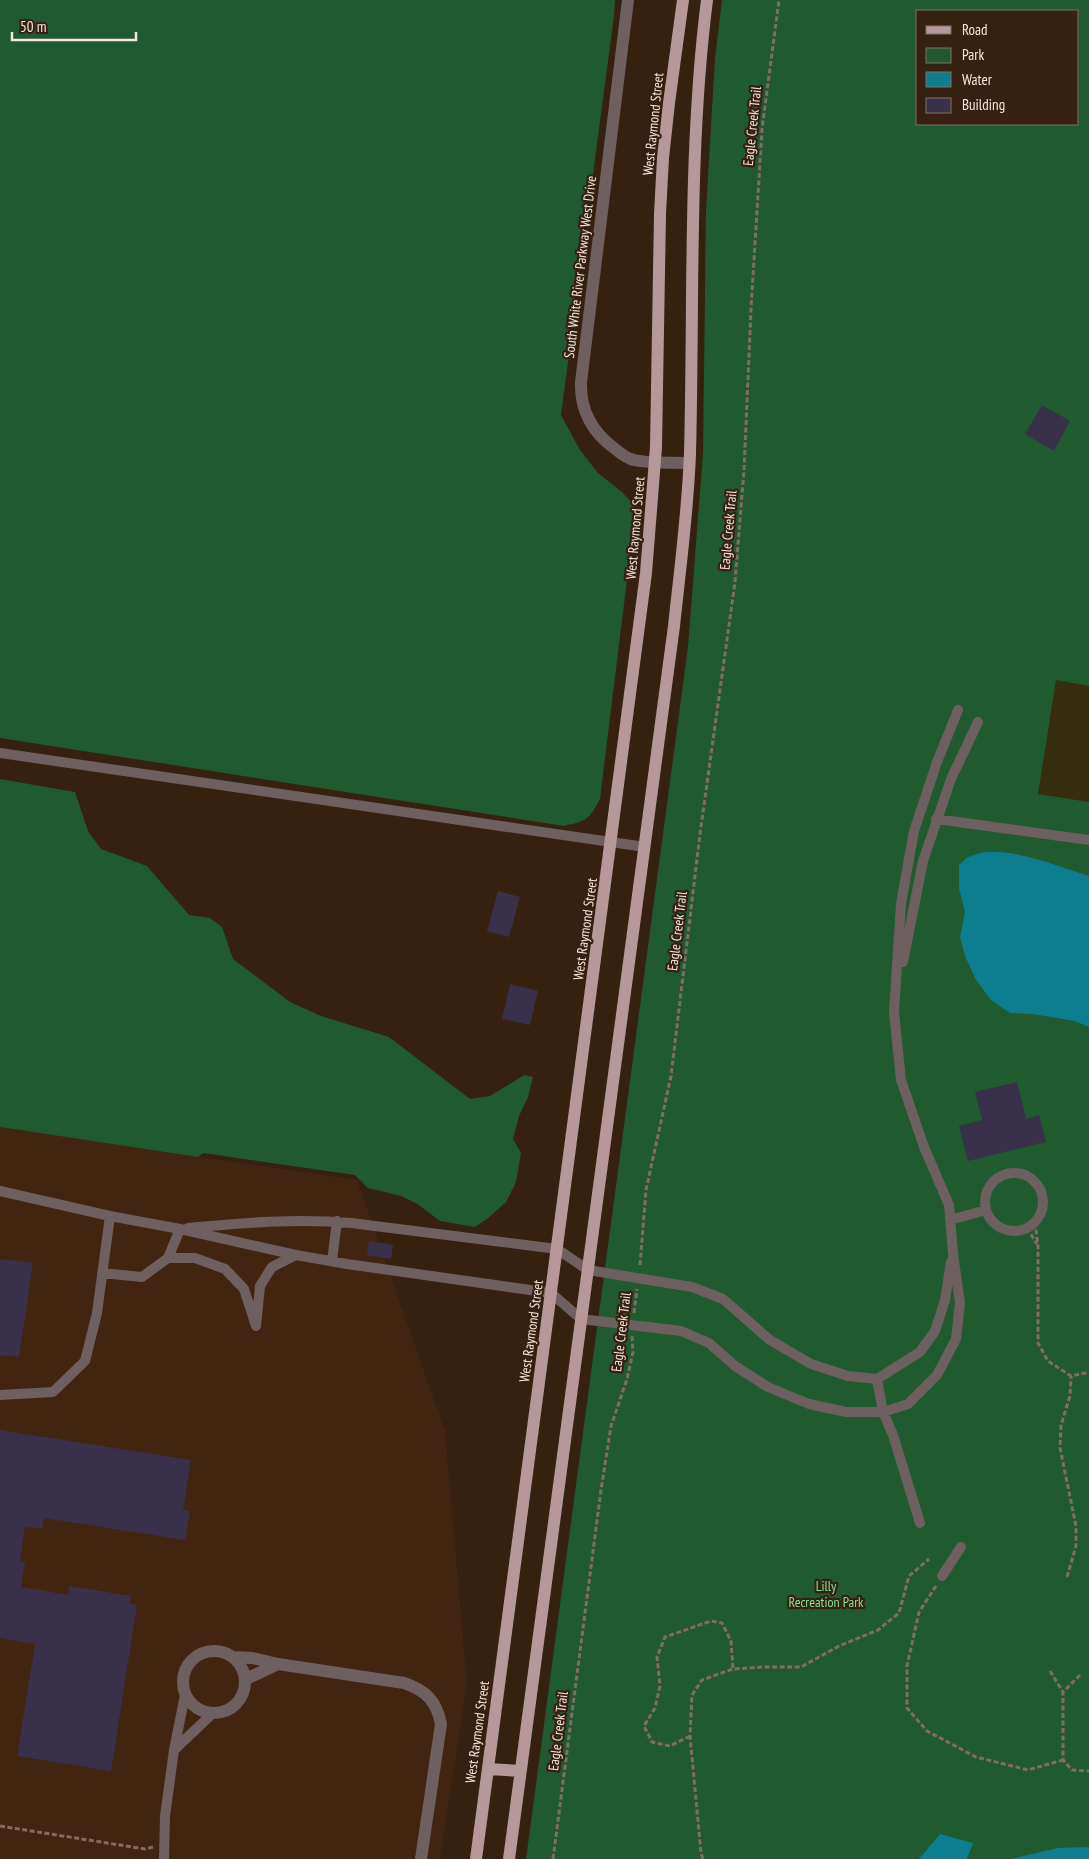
<svg xmlns="http://www.w3.org/2000/svg" width="1089" height="1859" viewBox="0 0 1089 1859" font-family="'PT Sans Narrow',sans-serif">
  <style>
    .built { fill: #412510 }
    .green { fill: #205a2f; fill-rule: evenodd }
    .sand { fill: #352d0c }
    .water { fill: #0d7e8f }
    .building { fill: #393149 }
    .lines { fill: none; stroke-linecap: round; stroke-linejoin: round }
    .path { stroke: #816e60; stroke-width: 3; stroke-dasharray: 5 2.5; stroke-linecap: butt }
    .service { stroke: #6e5f60; stroke-width: 10 }
    .minor { stroke: #6e5f60; stroke-width: 12 }
    .tertiary { stroke: #6e5f60; stroke-width: 12 }
    .primary { stroke: #b6989a; stroke-width: 12 }
    .labels { text-anchor: middle; dominant-baseline: central; stroke-width: 4.5; stroke-linejoin: round; paint-order: stroke }
    .street-label { font-size: 14px; fill: #f6e7dd; stroke: #362010 }
    .park-label { font-size: 14px; fill: #81e494; stroke: #362010 }
  </style>
  <rect width="100%" height="100%" fill="#362010"/>
  <!-- built -->
  <path class="built" d="M 0,1127 L 357,1180 L 445,1431 L 467,1684 L 440,1859 L 0,1859 Z"/>
  <!-- green -->
  <path class="green" d="M 0,0 L 615,0 L 614,16 L 561,415 L 580,450 L 598,473 L 622,492 L 636,507 L 600,799 C 589,820 586,821 564,826 L 0,738 Z
    M 722,0 L 1089,0 L 1089,1859 L 526,1859 L 688,647 L 703,453 L 706,210 L 715,58 ZM 918,11 L 1078,11 L 1078,124 L 918,124 Z
    M 0,779 L 75,792 L 88,831 L 101,849 L 147,866 L 189,915 L 210,918 L 222,927 L 233,959 L 290,1002 L 321,1016 L 389,1037 L 470,1099 L 490,1096 L 524,1075 L 533,1077 L 528,1097 L 519,1116 L 513,1139 L 521,1153 L 516,1182 L 506,1202 L 487,1219 L 475,1227 L 440,1221 L 416,1203 L 401,1196 L 368,1188 L 355,1175 L 203,1153 L 198,1157 L 0,1127 Z"/>
  <!-- sand -->
  <path class="sand" d="M 1056,680 L 1089,686 L 1089,802 L 1038,794 Z"/>
  <!-- water -->
  <path class="water" d="M 984,852 C 1021,850 1054,865 1089,876 L 1089,1027 L 1075,1021 L 1033,1014 L 1010,1013 L 991,1000 L 976,980 L 965,956 L 960,937 L 965,912 L 959,888 L 959,865 L 968,857 Z
    M 940,1834 L 973,1843 L 967,1859 L 919,1859 Z
    M 1089,1847 L 1089,1859 L 1011,1859 L 1058,1848 Z"/>
  <!-- building -->
  <path class="building" d="M 1042,405 L 1070,421 L 1054,451 L 1025,434 Z
    M 498,891 L 520,897 L 509,937 L 487,931 Z
    M 510,984 L 538,991 L 530,1025 L 502,1019 Z
    M 1017,1082 L 1026,1119 L 1039,1115 L 1046,1142 L 968,1161 L 959,1126 L 982,1120 L 975,1092 Z
    M 369,1241 L 393,1245 L 391,1259 L 367,1255 Z
    M 0,1259 L 33,1263 L 19,1357 L 0,1355 Z
    M 0,1430 L 191,1460 L 183,1510 L 190,1511 L 185,1540 L 44,1518 L 42,1529 L 25,1527 L 20,1561 L 25,1562 L 21,1587 L 68,1595 L 69,1586 L 131,1596 L 129,1603 L 137,1605 L 111,1771 L 17,1756 L 35,1644 L 0,1638 Z"/>
  <g class="lines">
    <!-- path -->
    <path class="path" d="M 1035,1222 L 1038,1246 L 1038,1343 L 1048,1361 L 1071,1376 L 1085,1373 L 1089,1374
      M 1027,1228 L 1037,1244
      M 640,1265 L 646,1190 L 671,1076 L 700,834 L 735,582 L 744,470 L 751,309 L 762,129 L 779,0
      M 634,1313 L 637,1289
      M 1067,1577 L 1076,1546 L 1076,1526 L 1060,1448 L 1061,1425 L 1070,1396 L 1071,1376
      M 936,1586 L 919,1612 L 907,1666 L 907,1708 L 927,1731 L 976,1757 L 1028,1770 L 1063,1760
      M 1050,1671 L 1063,1692
      M 1080,1675 L 1063,1692 L 1063,1760 L 1072,1770 L 1089,1771
      M 690,1736 L 670,1746 L 652,1742 L 644,1726 L 655,1708 L 660,1686 L 657,1657 L 665,1637 L 711,1621 L 722,1623 L 731,1641 L 733,1669
      M 0,1826 L 145,1849 L 153,1847
      M 553,1859 L 601,1490 L 611,1426 L 627,1379 L 633,1352 L 632,1336
      M 703,1859 L 701,1853 L 690,1736 L 692,1695 L 702,1680 L 733,1669 L 763,1667 L 801,1667 L 839,1646 L 878,1630 L 899,1613 L 909,1576 L 929,1559"/>
    <!-- service -->
    <path class="service" d="M 0,753 L 645,847
      M 936,819 L 1089,840
      M 903,962 L 923,861 L 951,779 L 978,722
      M985 1202a29 29 0 1 1 58 0a29 29 0 1 1-58 0Z
      M 0,1191 L 110,1216 L 180,1229 L 296,1255 L 347,1264 L 551,1293 L 581,1319 L 681,1331 L 709,1343 L 735,1366 L 768,1387 L 809,1404 L 846,1412 L 883,1412 L 908,1404 L 937,1375 L 956,1339 L 960,1303 L 953,1254 L 949,1205 L 924,1147 L 901,1080 L 894,1012 L 901,904 L 914,831 L 937,762 L 958,710
      M 950,1220 L 986,1210
      M 188,1228 C 242,1223 297,1218 351,1223 L 557,1249 L 588,1270 L 692,1287 L 723,1299 L 770,1340 L 811,1364 L 848,1376 L 877,1379 L 920,1352 L 935,1331 L 945,1300 L 951,1262
      M 168,1258 L 195,1258 L 225,1269 L 244,1289 L 256,1326 L 260,1286 L 272,1267 L 296,1255
      M 332,1261 L 337,1221
      M 102,1273 L 142,1277 L 168,1258 L 180,1229
      M 877,1379 L 883,1412 L 893,1435 L 920,1523
      M 0,1395 L 53,1392 L 85,1361 L 97,1313 L 110,1216
      M 942,1576 L 961,1547
      M 174,1750 L 212,1714
      M 164,1859 L 165,1816 L 174,1750 L 185,1695"/>
    <!-- minor -->
    <path class="minor" d="M183 1682a31 31 0 1 1 62 0a31 31 0 1 1-62 0Z
      M 233,1657 L 252,1658 L 278,1664 L 404,1683 C 426,1690 437,1702 441,1724 L 421,1859
      M 246,1679 L 278,1664"/>
    <!-- tertiary -->
    <path class="tertiary" d="M 628,0 L 581,382 C 580,410 591,431 614,448 C 620,453 627,459 634,460 C 651,464 671,462 689,463"/>
    <!-- primary -->
    <path class="primary" d="M 488,1769 L 521,1771
      M 476,1859 L 646,573 L 656,447 L 660,214 L 663,158 L 669,103 L 683,0
      M 509,1859 L 674,626 C 680,569 688,511 690,453 C 694,302 688,150 707,0"/>
  </g>
  <g class="labels">
    <!-- street labels -->
    <g class="street-label">
      <text transform="translate(653 124) rotate(-84)">West Raymond Street</text>
      <text transform="translate(752 126) rotate(-84)">Eagle Creek Trail</text>
      <text transform="translate(580 267) rotate(-83)">South White River Parkway West Drive</text>
      <text transform="translate(635 528) rotate(-85)">West Raymond Street</text>
      <text transform="translate(728 530) rotate(-85)">Eagle Creek Trail</text>
      <text transform="translate(585 929) rotate(-82)">West Raymond Street</text>
      <text transform="translate(677 931) rotate(-83)">Eagle Creek Trail</text>
      <text transform="translate(531 1331) rotate(-82)">West Raymond Street</text>
      <text transform="translate(621 1332) rotate(-83)">Eagle Creek Trail</text>
      <text transform="translate(558 1731) rotate(-83)">Eagle Creek Trail</text>
      <text transform="translate(477 1732) rotate(-82)">West Raymond Street</text>
    </g>
    <!-- park labels -->
    <g class="park-label">
      <text x="826" y="1586">Lilly<tspan x="826" dy="16">Recreation Park</tspan></text>
    </g>
  </g>
  <!-- legend -->
  <rect x="916" y="10" width="162" height="115" fill="#362010" stroke="#837062"/>
  <rect x="926" y="26" width="25" height="8" fill="#b6989a" stroke="#837062"/>
  <text x="962" y="35" font-size="15" fill="#f6e7dd">Road</text>
  <rect x="926" y="48" width="25" height="15" fill="#205a2f" stroke="#837062"/>
  <text x="962" y="60" font-size="15" fill="#f6e7dd">Park</text>
  <rect x="926" y="72" width="25" height="15" fill="#0d7e8f" stroke="#837062"/>
  <text x="962" y="85" font-size="15" fill="#f6e7dd">Water</text>
  <rect x="926" y="98" width="25" height="15" fill="#393149" stroke="#837062"/>
  <text x="962" y="110" font-size="15" fill="#f6e7dd">Building</text>
  <!-- scale -->
  <path d="M12 32v8h124v-8" fill="none" stroke="#f6e7dd" stroke-width="2.5"/>
  <text x="20" y="32" font-size="15" fill="#f6e7dd" stroke="#362010" stroke-width="4" paint-order="stroke">50 m</text>
</svg>
